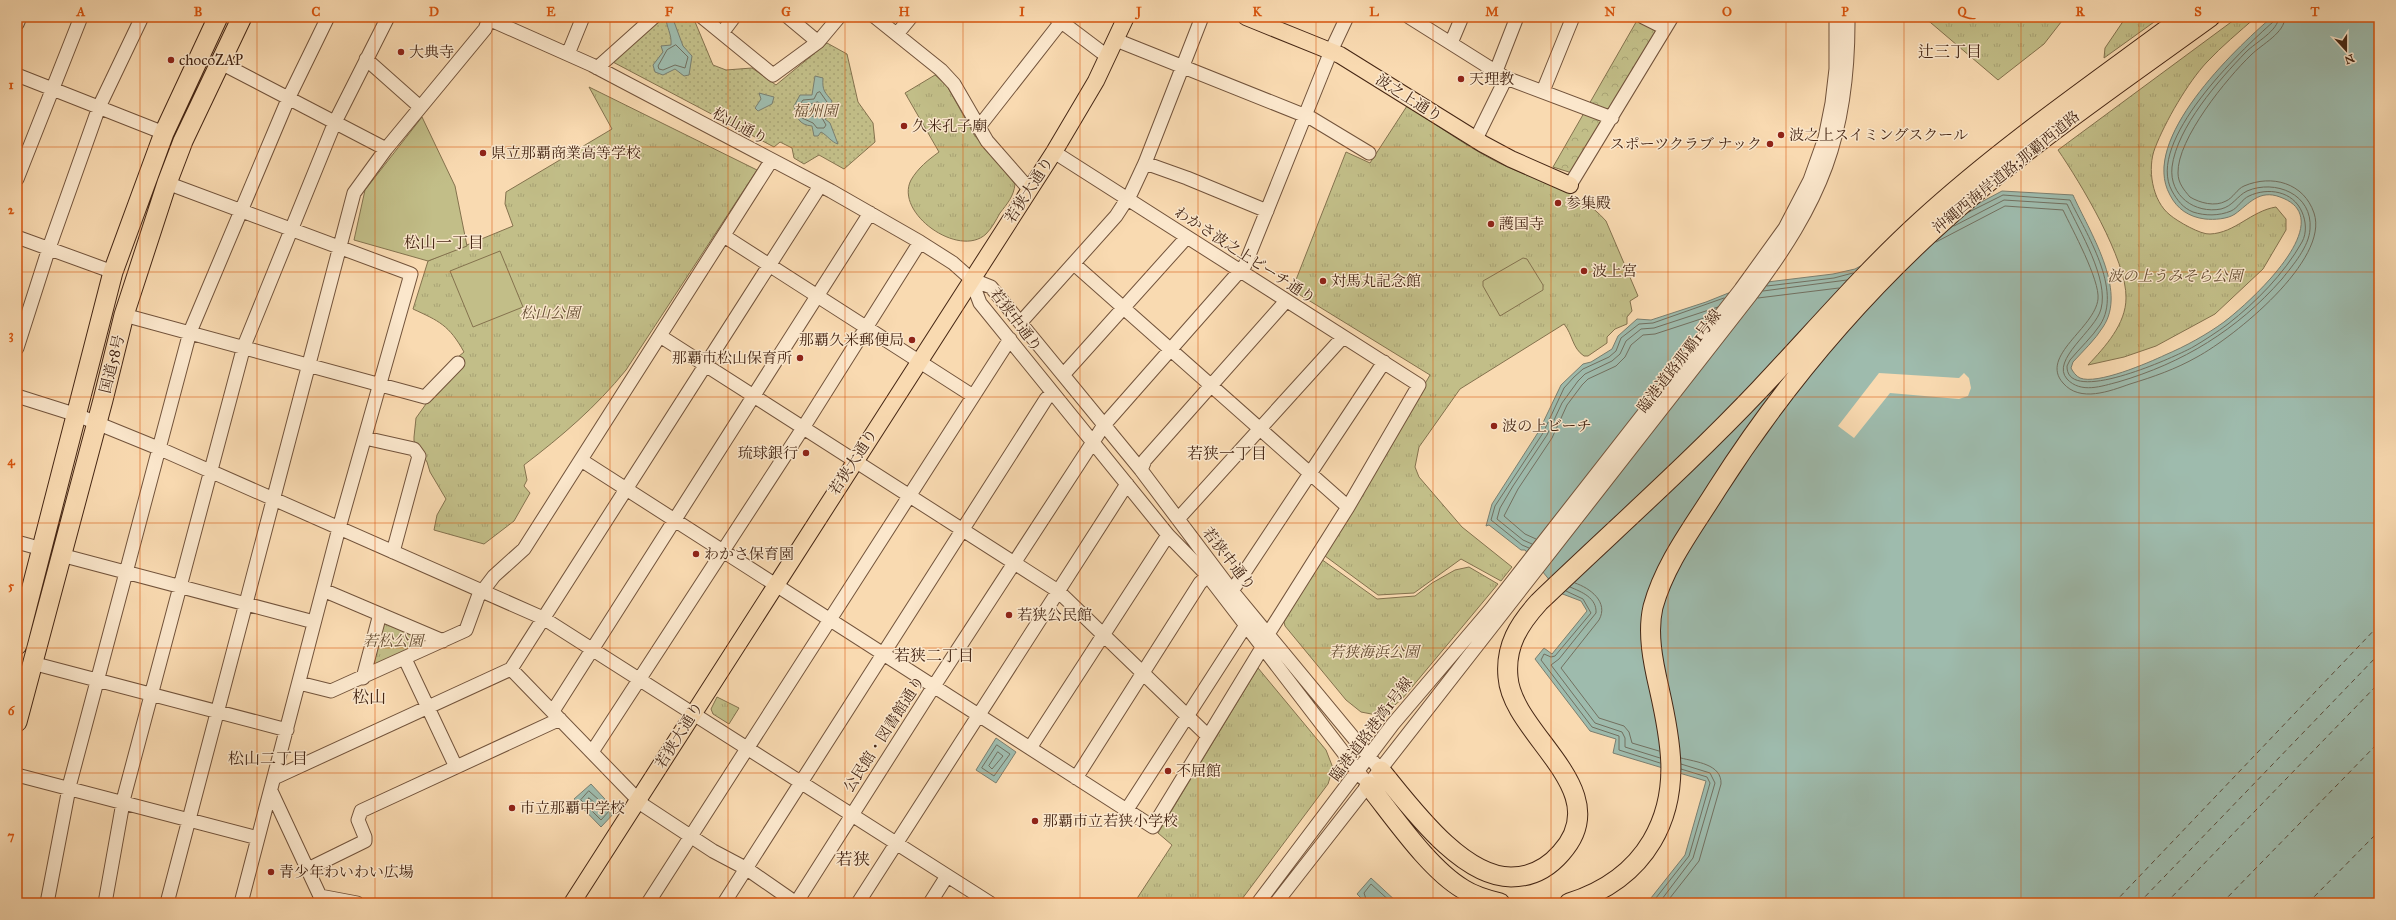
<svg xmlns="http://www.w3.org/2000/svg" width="2396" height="920" viewBox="0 0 2396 920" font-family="'IM FELL Great Primer','Noto Serif JP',serif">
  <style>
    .grass { fill: url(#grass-tufts); stroke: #84724e }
    .forest { fill: url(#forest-crowns); stroke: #84724e }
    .garden { fill: url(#garden-dots); stroke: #84724e }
    .pitch { fill: #c2be88; stroke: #84724e }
    .water { fill: #9ebbad; stroke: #7a7f70 }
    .pier { fill: #f9dab1 }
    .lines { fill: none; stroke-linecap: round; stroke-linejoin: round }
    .shore { stroke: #727060; stroke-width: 1 }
    .ferry { stroke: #5b4b3a; stroke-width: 1; stroke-dasharray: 5 4; stroke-linecap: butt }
    .minor-casing { stroke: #72533b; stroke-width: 15 }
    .major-casing { stroke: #452614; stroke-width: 18 }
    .highway-casing { stroke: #452614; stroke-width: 21 }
    .minor { stroke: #fbe7cc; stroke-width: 13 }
    .major { stroke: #f9dab1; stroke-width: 16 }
    .highway { stroke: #f9dab1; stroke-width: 19 }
    .grid { fill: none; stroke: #d8540d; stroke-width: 1; stroke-opacity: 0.55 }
    .poi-dot { fill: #8f2418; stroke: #fbe7cc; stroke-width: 1.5 }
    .labels { text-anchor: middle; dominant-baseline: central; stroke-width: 3; stroke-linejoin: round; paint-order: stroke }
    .poi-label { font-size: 15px; fill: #452614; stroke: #fbe7cc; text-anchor: start }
    .street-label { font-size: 15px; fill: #452614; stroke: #fbe7cc }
    .park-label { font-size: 15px; font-style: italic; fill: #644c31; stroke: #fbe7cc }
    .neighbourhood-label { font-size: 16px; fill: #452614; stroke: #fbe7cc }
    .quarter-label { font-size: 17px; fill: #452614; stroke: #fbe7cc }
    .neatline { fill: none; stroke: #d8540d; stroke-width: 1.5 }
    .grid-label { font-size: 13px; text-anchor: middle; font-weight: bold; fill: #d8540d }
  </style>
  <defs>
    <pattern id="grass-tufts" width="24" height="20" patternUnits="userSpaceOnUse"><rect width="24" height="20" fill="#c2be88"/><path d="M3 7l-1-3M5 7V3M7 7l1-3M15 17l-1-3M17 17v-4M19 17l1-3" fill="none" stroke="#a8a374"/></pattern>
    <pattern id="forest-crowns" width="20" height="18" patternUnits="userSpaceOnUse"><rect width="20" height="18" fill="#c2be88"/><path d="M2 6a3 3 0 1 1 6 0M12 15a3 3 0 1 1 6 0" fill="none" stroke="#a8a374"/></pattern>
    <pattern id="garden-dots" width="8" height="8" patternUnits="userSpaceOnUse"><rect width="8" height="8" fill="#c2be88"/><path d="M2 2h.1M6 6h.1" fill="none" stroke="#a8a374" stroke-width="1.8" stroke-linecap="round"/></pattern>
  </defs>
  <rect width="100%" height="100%" fill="#f9dab1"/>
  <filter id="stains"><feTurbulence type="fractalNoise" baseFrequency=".005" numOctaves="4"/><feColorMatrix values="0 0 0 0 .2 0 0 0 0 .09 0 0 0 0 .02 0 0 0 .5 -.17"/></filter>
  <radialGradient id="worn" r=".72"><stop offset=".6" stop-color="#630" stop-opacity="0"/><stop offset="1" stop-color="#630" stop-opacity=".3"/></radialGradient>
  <!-- grass -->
  <path class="grass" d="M 1924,17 L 2065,17 L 2044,44 L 1998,80 Z
    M 2126,17 L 2161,17 L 2104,58 L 2105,48 Z
    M 2238,17 L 2256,17 C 2239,32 2222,46 2207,62 C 2188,82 2165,122 2155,148 C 2147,168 2152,201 2170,215 C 2177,221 2201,235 2210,234 C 2235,233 2251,211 2276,207 L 2286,219 L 2286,230 L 2263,269 L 2215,314 L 2156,346 L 2124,357 L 2088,365 C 2105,347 2126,324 2126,298 C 2127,260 2080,182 2058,150 Z
    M 935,75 L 947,86 L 975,136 L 1015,184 C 1014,196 1007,204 1000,213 C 996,220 992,228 986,234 C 959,259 894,213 911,180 C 918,168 928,160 939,152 L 905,93 Z
    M 589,87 L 757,170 L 626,370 C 596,407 562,436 524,465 L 527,480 L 524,486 L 530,493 L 514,521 L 484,544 L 434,530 L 437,515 L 446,499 L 430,472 L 427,462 L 414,441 L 414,437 L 416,418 L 436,390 L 461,364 L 458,357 L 464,352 C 449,325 439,321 413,309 L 428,261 L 513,226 L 505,204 L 506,192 L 612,129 Z
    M 1407,106 C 1437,125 1466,146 1497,162 C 1534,180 1578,189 1606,221 L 1638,296 L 1630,301 L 1632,311 L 1627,317 L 1627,324 L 1615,329 L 1607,337 L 1607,343 L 1588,356 L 1584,356 C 1572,348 1573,335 1564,324 L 1460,389 L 1419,447 L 1415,467 L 1419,477 L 1462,527 L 1512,567 L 1501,581 L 1461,559 L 1414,593 L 1378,595 L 1325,556 L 1430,375 L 1292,290 L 1346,152 L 1370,163 Z
    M 1321,559 L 1377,599 L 1415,596 L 1432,583 L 1455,570 L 1469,567 L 1498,584 L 1402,699 L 1382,716 L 1361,712 L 1346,700 L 1285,626 L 1284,622 Z
    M 387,621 L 423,636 L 422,644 L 376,666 L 371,661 L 379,625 Z
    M 1258,668 L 1326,750 L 1333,768 L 1328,784 L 1239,903 L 1134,903 L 1172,845 L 1158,833 Z
    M 717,697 L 739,708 L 729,724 L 713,714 L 711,709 Z"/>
  <!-- forest -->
  <path class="forest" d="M 1639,17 L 1668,17 L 1572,173 L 1553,167 Z"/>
  <!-- garden -->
  <path class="garden" d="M 657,17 L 693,17 L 713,65 L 726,70 L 752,68 L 776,85 L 827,43 L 847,54 L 858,102 L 873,123 L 875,142 L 844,169 L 819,155 L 804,164 L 794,158 L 792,148 L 780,142 L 774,147 L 611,61 Z"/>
  <!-- pitch -->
  <path class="pitch" d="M 422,117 L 455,186 L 467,246 L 428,261 L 354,240 L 365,190 Z
    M 500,251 L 523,307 L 473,327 L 450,271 Z
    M 1523,258 L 1527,259 L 1543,285 L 1543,290 L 1500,316 L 1483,286 L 1483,281 Z"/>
  <!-- water -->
  <path class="water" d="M 666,17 L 673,19 L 683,46 L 692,56 L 689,75 L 684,76 L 675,69 L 663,75 L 655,72 L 653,65 L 663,52 L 661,46 L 671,45 C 672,34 666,27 666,17 Z
    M 2272,17 L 2379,17 L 2379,903 L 1647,903 L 1685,855 L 1706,781 L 1613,753 L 1616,739 L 1590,731 L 1535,659 L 1544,648 L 1552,654 L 1587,611 L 1581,601 L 1560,593 L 1525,550 L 1521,550 L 1489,525 L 1486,526 L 1492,504 L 1539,431 L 1561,385 L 1583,364 L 1591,362 L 1612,349 L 1618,336 L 1637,319 L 1651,320 L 1706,302 L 1751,284 L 1833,274 L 1855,269 L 2002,191 L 2073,195 C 2089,231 2128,290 2103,327 C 2095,340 2083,351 2073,362 L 2071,368 C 2073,372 2076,376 2080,378 C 2097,385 2148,363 2165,355 C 2186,346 2206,335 2224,322 C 2248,304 2343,219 2280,197 C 2259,189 2249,204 2235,214 C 2228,219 2214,220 2205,219 C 2189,217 2177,209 2170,195 C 2139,140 2234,50 2272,17 Z
    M 815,76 L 823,78 C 822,91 825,92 832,101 L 829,108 L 829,116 L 825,119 L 830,123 L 838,144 C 831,142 827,135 821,132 L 818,136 L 814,136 L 812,126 C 799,125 796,117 794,106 L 800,95 L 812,95 Z
    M 759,93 L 774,97 L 772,104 L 758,111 L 755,108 L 761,99 Z
    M 996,738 L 1016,752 L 996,783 L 976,770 Z
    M 591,784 L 616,811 L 601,827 L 574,799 Z
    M 1371,878 L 1398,903 L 1359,903 L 1362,899 L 1357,894 Z"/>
  <!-- pier -->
  <path class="pier" d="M 1879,373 L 1959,378 L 1964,373 L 1969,378 L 1971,388 L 1968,396 L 1959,399 L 1890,393 L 1854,438 L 1838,426 Z"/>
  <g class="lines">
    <!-- shore -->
    <path class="shore" d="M 676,45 L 688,57 L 685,68 L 675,65 L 663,70 L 659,69 L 658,66 L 667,50 Z
      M 820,92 L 827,102 L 826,112 L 822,118 L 826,125 L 824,128 L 817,128 L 813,123 L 802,118 L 798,107 L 803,100 L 814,99 L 817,93 Z
      M 818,102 L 821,104 L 817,117 L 808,116 L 805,106 Z
      M 1969,212 L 2003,195 L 2070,200 C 2086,233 2123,290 2100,325 C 2092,337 2080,348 2070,360 L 2067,366 C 2066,407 2177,356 2193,347 C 2205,340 2217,332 2228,324 C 2256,302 2284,274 2302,242 C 2307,233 2306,221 2302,212 C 2293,191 2268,187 2249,196 C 2242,199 2238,208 2231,211 C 2219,216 2205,216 2193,212 C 2183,208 2177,200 2172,191 C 2145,142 2240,51 2273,22 L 2274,17
      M 1954,226 L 2004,200 L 2067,204 C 2080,232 2109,279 2101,309 C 2096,330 2050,360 2067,379 C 2081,394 2102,386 2118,382 C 2183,363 2237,330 2282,279 C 2293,265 2309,247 2310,229 C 2313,194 2275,179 2247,191 C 2237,196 2233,206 2221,209 C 2195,214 2169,196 2172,167 C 2177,127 2219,80 2246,52 C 2256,42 2278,31 2279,17
      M 1936,242 L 2005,206 L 2063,210 C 2072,229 2100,280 2098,299 C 2095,328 2039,356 2063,383 C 2080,403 2110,391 2130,384 C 2153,377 2176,369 2197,357 C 2234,337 2330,260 2314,213 C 2304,183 2272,174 2244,186 C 2237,189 2233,198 2226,201 C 2215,207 2200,203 2190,197 C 2184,190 2178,183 2178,173 C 2177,139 2227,78 2251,55 C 2262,44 2285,33 2285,17
      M 1767,286 L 1834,278 L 1853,273
      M 1763,291 L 1847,280
      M 1758,298 L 1839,288
      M 1536,539 L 1525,534 L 1504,516 L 1518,489 L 1552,438 L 1567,405 L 1582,385 L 1588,379 L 1616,366 L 1625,357 L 1631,345 L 1643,335 L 1655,334 L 1710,316
      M 1532,544 L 1523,540 L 1497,519 L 1500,508 L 1513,486 L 1547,435 L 1562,403 L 1578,381 L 1585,374 L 1612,361 L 1620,354 L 1626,341 L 1641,329 L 1654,328 L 1718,307
      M 1529,548 L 1522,545 L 1491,520 L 1495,506 L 1543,433 L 1564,388 L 1574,377 L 1583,369 L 1609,357 L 1616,351 L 1621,338 L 1639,324 L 1653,323 L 1724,298
      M 1575,583 C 1590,588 1609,602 1599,620 L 1561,668 L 1599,718 L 1624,726 L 1629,732 L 1632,743 L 1659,751
      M 1570,587 C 1582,592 1597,598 1596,613 L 1559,659 L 1551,665 L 1595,723 L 1622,732 L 1625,738 L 1625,747 L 1660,758
      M 1566,591 L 1583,599 L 1591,613 L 1555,656 L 1551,657 L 1544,654 L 1541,660 L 1592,727 L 1619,736 L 1619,750 L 1660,763
      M 997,745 L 1010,754 L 994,776 L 982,768 Z
      M 998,752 L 1003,756 L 992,769 L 989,766 Z
      M 589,791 L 610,810 L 601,820 L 581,800 Z
      M 589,798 L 602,809 L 602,812 L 588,801 Z
      M 1364,903 L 1366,899 L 1364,893 L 1371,884 L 1392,903
      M 1652,903 L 1689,856 L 1710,783 L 1707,777 L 1681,769
      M 1659,903 L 1693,858 L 1715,783 L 1710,773 L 1681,764
      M 1666,903 L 1699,861 L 1721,784 C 1722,764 1696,762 1681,758"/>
    <!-- ferry -->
    <path class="ferry" d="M 2114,903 L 2379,625
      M 2139,903 L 2379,654
      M 2166,903 L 2379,683
      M 2222,903 L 2379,742
      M 2308,903 L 2379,831"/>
    <!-- minor casing -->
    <g class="minor-casing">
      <path id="minor" d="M 484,17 L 592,65 L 831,191 L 920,242 L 953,263 L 971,279 L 991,287 L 1141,470 L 1232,591 L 1381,771
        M 702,17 L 773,75 L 818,42 L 839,17
        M 788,17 L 818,42
        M 875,17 L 941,70 L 954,84 L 987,141 L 1029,189
        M 1055,17 L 1108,57
        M 1409,17 L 1506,78 L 1612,118
        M 1643,17 L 1665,28
        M 17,24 L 20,17
        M 722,33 L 734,17
        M 897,34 L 911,17
        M 1116,40 L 1311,118 L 1369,153
        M 1451,43 L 1462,17
        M 568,54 L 583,17
        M 366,59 L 420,107
        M 219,62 L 386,149
        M 597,68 L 654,17
        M 1496,71 L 1517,17
        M 17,75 L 164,133
        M 1543,91 L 1573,17
        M 978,128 L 1061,22
        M 1476,139 L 1506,78
        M 1054,152 L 1419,385 L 1348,507 L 1268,634
        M 1145,163 L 1187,178 L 1267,211
        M 17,179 L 81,17
        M 167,183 L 411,274 L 339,528 L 241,903
        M 1570,185 L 1672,17
        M 724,236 L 973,396
        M 17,237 L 113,272
        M 1074,264 L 1348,507
        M 971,279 L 980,303 L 1168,535 L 1208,576 L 1363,778
        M 124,315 L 425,397 L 458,363
        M 1021,322 L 1116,216 L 1131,193 L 1145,163 L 1202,17
        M 660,336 L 1058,591 L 1208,736
        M 17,348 L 49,248 L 99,107 L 142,17
        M 1063,375 L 1187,237
        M 17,396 L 77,415 L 158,448 L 543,618 L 990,903
        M 365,438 L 414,449 L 419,456 L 393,552
        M 581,460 L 1153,827 L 1262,648
        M 1141,470 L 1145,460 L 1286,301
        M 1178,519 L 1343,337
        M 17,542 L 42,549
        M 61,555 L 314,622
        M 323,590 L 443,641
        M 1232,591 L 1384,362
        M 405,659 L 456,767
        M 32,663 L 287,730
        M 511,669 L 643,805 L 713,851 L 747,869 L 796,903
        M 363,678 L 380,614
        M 299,683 L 331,691 L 466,630 L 478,597 L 494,576 L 524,549 L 771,161
        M 553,711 L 870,213
        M 1030,748 L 1168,535
        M 592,752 L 803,428 L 920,242
        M 17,775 L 258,838
        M 274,778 L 511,669 L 820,186
        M 1076,778 L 1200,583 L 1214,570
        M 271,791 L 320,896 L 320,903
        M 1126,811 L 1246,625
        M 308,869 L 365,841 L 365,837 L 358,820 L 361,811 L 560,719
        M 320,896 L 357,903
        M 47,903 L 70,783 L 190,332 L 289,97 L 328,17
        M 105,903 L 124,797 L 244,346 L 335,122 L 388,17
        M 167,903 L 354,193 L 386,149 L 485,29 L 489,19
        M 648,903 L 1010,339
        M 724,903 L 1046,399 L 1052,393
        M 796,903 L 934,686 L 1104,425 L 1245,265 L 1331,51 L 1347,17
        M 858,903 L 1127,484
        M 930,903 L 947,876
        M 1258,903 L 1393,724 L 1491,609 L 1741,289 L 1785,228 L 1810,180 L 1825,138 L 1832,103 L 1836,69 L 1836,17
        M 1276,903 L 1750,296 C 1821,202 1849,136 1848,17"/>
    </g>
    <!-- major casing -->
    <g class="major-casing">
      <path id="major" d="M 1246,17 L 1340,55 L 1483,144 L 1511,159 L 1570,185
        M 572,903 L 1054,152 L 1096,81 L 1126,17"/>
    </g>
    <!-- highway casing -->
    <g class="highway-casing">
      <path id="highway" d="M 17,645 L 113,272 L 164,133 L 218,17
        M 17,722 L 103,400 L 124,315 L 167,183 L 183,141 L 242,17
        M 1381,771 C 1410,806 1461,877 1511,877 C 1531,877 1548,868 1561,853 C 1618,790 1512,735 1508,677 C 1505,646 1519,624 1539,602 C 1613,531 1690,463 1760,389 C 1813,333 1864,273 1921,221 C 2003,146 2095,83 2184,17
        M 1369,786 C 1394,817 1429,869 1463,889 C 1474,896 1488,900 1500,903
        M 1569,903 C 1604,892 1633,873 1652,841 C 1681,792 1671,741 1659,688 C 1653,662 1647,633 1653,607 C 1665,563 1694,526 1717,489 C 1777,395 1850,307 1931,232 C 2017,152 2115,86 2210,17"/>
    </g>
    <!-- minor -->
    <use href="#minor" class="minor"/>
    <!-- major -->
    <use href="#major" class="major"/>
    <!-- highway -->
    <use href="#highway" class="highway"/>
  </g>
  <!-- grid -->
  <path class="grid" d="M 140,17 L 140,903M 257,17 L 257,903M 375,17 L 375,903M 492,17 L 492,903M 610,17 L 610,903M 728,17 L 728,903M 845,17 L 845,903M 963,17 L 963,903M 1080,17 L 1080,903M 1198,17 L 1198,903M 1316,17 L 1316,903M 1433,17 L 1433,903M 1551,17 L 1551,903M 1668,17 L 1668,903M 1786,17 L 1786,903M 1904,17 L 1904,903M 2021,17 L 2021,903M 2139,17 L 2139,903M 2256,17 L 2256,903M 17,147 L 2379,147M 17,272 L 2379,272M 17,397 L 2379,397M 17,523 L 2379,523M 17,648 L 2379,648M 17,773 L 2379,773"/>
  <!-- markers -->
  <g class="poi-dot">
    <circle cx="401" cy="52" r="4"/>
    <circle cx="171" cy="60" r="4"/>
    <circle cx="1461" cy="79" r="4"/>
    <circle cx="904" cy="126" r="4"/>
    <circle cx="1781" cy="135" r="4"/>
    <circle cx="1770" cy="144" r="4"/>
    <circle cx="483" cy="153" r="4"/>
    <circle cx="1558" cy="203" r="4"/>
    <circle cx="1491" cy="224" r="4"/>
    <circle cx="1584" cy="271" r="4"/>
    <circle cx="1323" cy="281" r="4"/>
    <circle cx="912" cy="340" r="4"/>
    <circle cx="800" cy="358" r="4"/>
    <circle cx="1494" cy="426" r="4"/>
    <circle cx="806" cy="453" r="4"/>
    <circle cx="696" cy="554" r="4"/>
    <circle cx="1009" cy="615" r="4"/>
    <circle cx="1168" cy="771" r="4"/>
    <circle cx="512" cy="808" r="4"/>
    <circle cx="1035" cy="821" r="4"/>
    <circle cx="271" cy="872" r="4"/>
  </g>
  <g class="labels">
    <!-- poi labels -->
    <g class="poi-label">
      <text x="409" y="52">大典寺</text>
      <text x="179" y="60">chocoZAP</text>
      <text x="1469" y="79">天理教</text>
      <text x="912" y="126">久米孔子廟</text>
      <text x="1789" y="135">波之上スイミングスクール</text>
      <text x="1762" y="144" text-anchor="end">スポーツクラブ ナック</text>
      <text x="491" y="153">県立那覇商業高等学校</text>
      <text x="1566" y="203">参集殿</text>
      <text x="1499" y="224">護国寺</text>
      <text x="1592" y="271">波上宮</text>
      <text x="1331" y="281">対馬丸記念館</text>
      <text x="904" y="340" text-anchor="end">那覇久米郵便局</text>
      <text x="792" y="358" text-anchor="end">那覇市松山保育所</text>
      <text x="1502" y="426">波の上ビーチ</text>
      <text x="798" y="453" text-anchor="end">琉球銀行</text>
      <text x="704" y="554">わかさ保育園</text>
      <text x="1017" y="615">若狭公民館</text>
      <text x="1176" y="771">不屈館</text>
      <text x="520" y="808">市立那覇中学校</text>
      <text x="1043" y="821">那覇市立若狭小学校</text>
      <text x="279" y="872">青少年わいわい広場</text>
    </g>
    <!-- street labels -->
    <g class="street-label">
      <text transform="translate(1409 98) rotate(32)">波之上通り</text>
      <text transform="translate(740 126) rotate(28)">松山通り</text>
      <text transform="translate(2006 172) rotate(-39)">沖縄西海岸道路;那覇西道路</text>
      <text transform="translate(1029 190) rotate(-57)">若狭大通り</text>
      <text transform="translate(1245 255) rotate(33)">わかさ波之上ビーチ通り</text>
      <text transform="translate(1016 320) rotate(53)">若狭中通り</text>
      <text transform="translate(1679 361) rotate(-52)">臨港道路那覇1号線</text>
      <text transform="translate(112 364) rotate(-76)">国道58号</text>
      <text transform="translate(853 462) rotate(-57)">若狭大通り</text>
      <text transform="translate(1229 559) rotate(52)">若狭中通り</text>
      <text transform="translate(1371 729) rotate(-53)">臨港道路港湾1号線</text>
      <text transform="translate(884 734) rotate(-57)">公民館・図書館通り</text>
      <text transform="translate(679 735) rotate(-58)">若狭大通り</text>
    </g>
    <!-- park labels -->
    <g class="park-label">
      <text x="815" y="111">福州園</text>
      <text x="2175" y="276">波の上うみそら公園</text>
      <text x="550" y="313">松山公園</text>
      <text x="393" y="641">若松公園</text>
      <text x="1374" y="652">若狭海浜公園</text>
    </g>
    <!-- neighbourhood labels -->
    <g class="neighbourhood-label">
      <text x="1950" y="51">辻三丁目</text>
      <text x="444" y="242">松山一丁目</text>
      <text x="1227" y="453">若狭一丁目</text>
      <text x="934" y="655">若狭二丁目</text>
      <text x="268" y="758">松山二丁目</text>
    </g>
    <!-- quarter labels -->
    <g class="quarter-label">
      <text x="369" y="697">松山</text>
      <text x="853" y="859">若狭</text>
    </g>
  </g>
  <!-- margin -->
  <rect width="2396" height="920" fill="none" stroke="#f9dab1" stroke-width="44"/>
  <!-- north arrow -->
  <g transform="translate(2346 50) rotate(159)" stroke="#fbe7cc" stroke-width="3" paint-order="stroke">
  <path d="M0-3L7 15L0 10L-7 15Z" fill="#452614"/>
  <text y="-6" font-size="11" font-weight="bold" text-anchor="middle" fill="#452614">N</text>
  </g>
  <rect x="22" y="22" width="2352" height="876" class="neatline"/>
  <g class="grid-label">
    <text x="81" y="16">A</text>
    <text x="198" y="16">B</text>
    <text x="316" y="16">C</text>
    <text x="434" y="16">D</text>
    <text x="551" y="16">E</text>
    <text x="669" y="16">F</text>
    <text x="786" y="16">G</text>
    <text x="904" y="16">H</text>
    <text x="1022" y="16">I</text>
    <text x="1139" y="16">J</text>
    <text x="1257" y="16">K</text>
    <text x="1374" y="16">L</text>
    <text x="1492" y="16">M</text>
    <text x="1610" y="16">N</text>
    <text x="1727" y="16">O</text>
    <text x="1845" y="16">P</text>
    <text x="1962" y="16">Q</text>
    <text x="2080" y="16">R</text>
    <text x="2198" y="16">S</text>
    <text x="2315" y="16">T</text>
    <text x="11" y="89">1</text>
    <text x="11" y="214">2</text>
    <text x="11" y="339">3</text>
    <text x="11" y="465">4</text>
    <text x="11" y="590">5</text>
    <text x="11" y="715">6</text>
    <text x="11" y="840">7</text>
  </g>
  <rect width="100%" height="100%" filter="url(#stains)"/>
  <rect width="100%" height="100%" fill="url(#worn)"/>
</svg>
